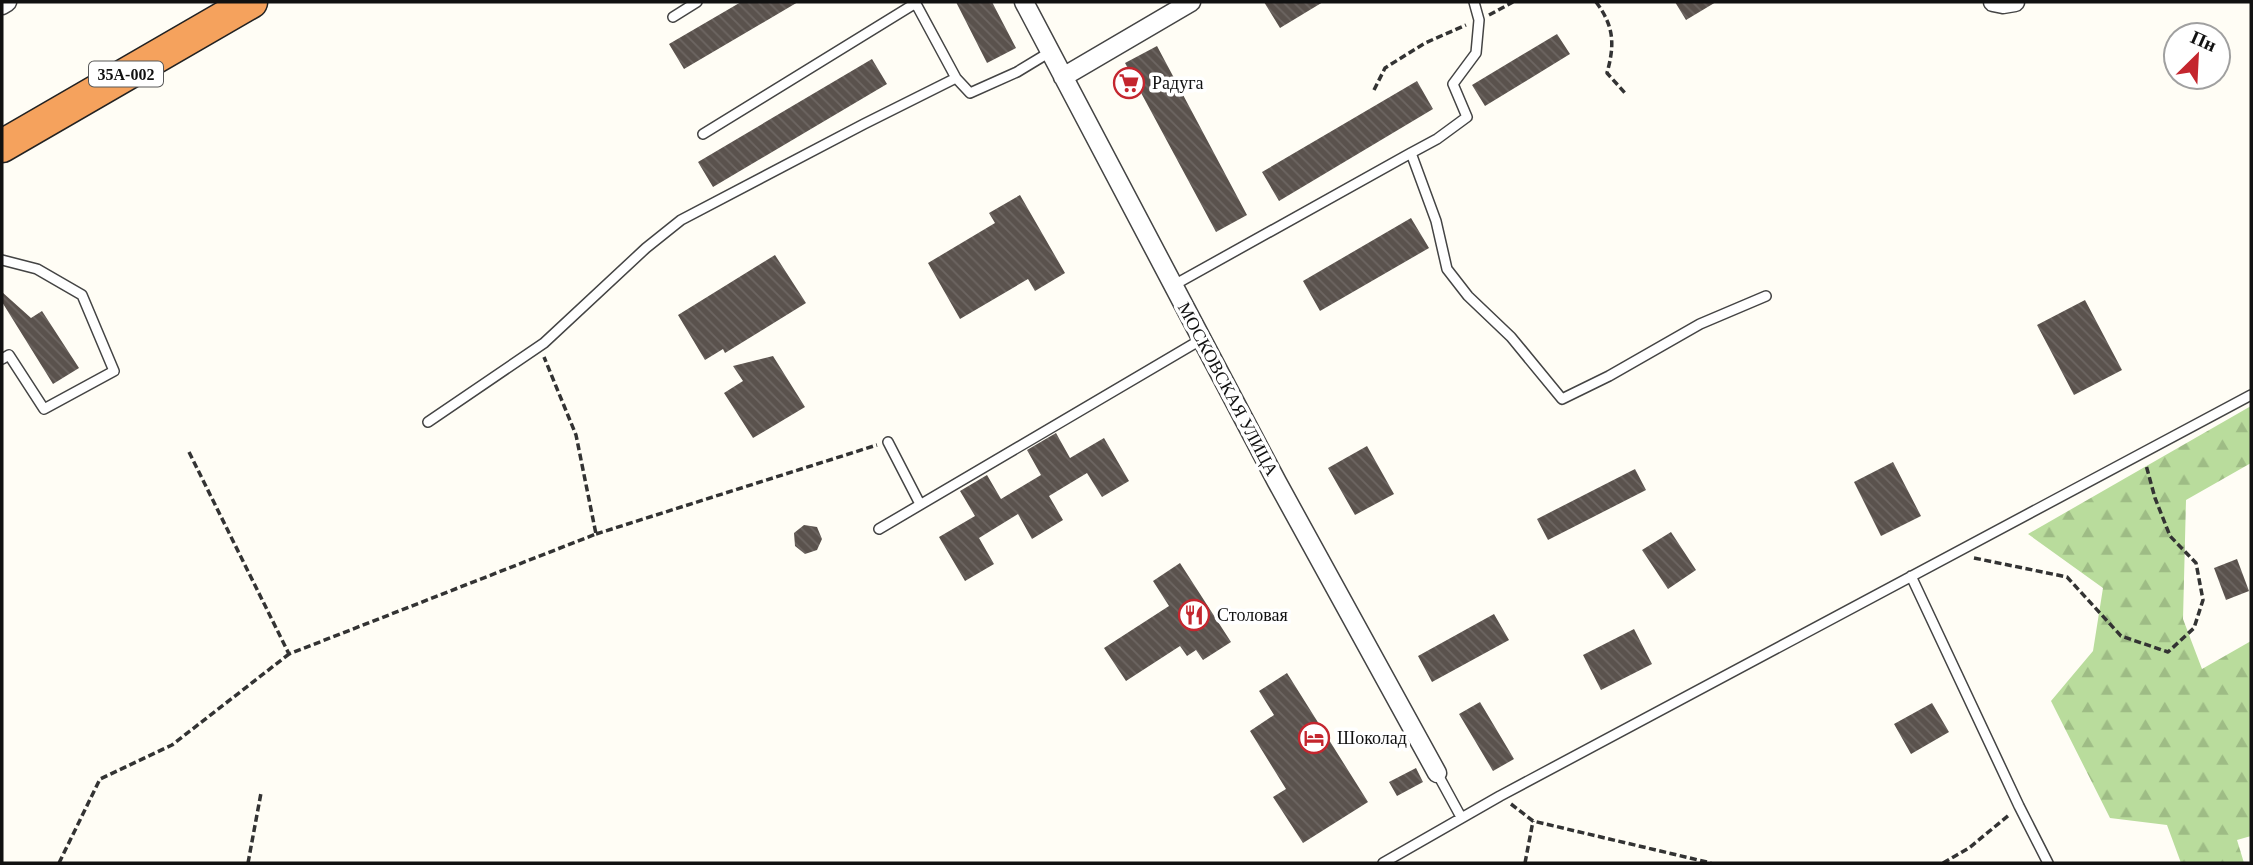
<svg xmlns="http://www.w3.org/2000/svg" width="2253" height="865" viewBox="0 0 2253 865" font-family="Georgia,serif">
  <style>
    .forest { fill: url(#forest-firs) }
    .building { fill: url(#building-back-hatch) }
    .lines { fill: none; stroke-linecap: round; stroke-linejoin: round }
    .lane-casing { stroke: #444; stroke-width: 12 }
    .street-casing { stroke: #444; stroke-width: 21 }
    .highway-casing { stroke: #222; stroke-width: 35 }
    .path { stroke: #333; stroke-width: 3.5; stroke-dasharray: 7 3.5; stroke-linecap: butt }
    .lane { stroke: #fff; stroke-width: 9 }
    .street { stroke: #fff; stroke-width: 18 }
    .highway { stroke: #f5a25d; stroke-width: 32 }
    .labels { text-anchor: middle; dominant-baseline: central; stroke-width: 7; stroke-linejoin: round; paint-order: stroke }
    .shield { fill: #fff; stroke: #585858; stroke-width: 2 }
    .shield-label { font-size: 16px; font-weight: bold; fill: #111 }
    .poi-label { font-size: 18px; fill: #111; stroke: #fff; text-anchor: start }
    .street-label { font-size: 18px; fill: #111; stroke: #fff }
  </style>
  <defs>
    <pattern id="forest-firs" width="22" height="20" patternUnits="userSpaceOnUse" patternTransform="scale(1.75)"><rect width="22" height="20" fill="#b9dc9c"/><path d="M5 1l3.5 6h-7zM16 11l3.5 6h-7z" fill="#9ebc85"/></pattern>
    <pattern id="building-back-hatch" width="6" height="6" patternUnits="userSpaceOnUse" patternTransform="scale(1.75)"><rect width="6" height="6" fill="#5a524d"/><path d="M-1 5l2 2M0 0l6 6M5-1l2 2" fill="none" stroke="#6d6662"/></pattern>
  </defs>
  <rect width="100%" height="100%" fill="#fffdf5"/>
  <!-- forest -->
  <path class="forest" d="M 2251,406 L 2251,463 L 2186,500 L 2183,619 L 2202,669 L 2251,641 L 2251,836 L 2237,840 L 2244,863 L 2181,863 L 2167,825 L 2110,818 L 2051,701 L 2093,651 L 2103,588 L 2028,534 Z"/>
  <!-- building -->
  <path class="building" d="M 741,2 L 798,2 L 684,69 L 669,44 Z
    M 956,2 L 992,2 L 1016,48 L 987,63 Z
    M 1264,2 L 1323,2 L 1280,28 Z
    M 1675,2 L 1716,2 L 1686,20 Z
    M 1557,34 L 1570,54 L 1485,106 L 1472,85 Z
    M 1157,46 L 1247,215 L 1216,232 L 1125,63 Z
    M 872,59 L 887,84 L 713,187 L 698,162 Z
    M 1417,81 L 1433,109 L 1279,201 L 1262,172 Z
    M 1020,195 L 1065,273 L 1035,291 L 1028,279 L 960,319 L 928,263 L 995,223 L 989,213 Z
    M 1411,218 L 1429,248 L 1320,311 L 1303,281 Z
    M 775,255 L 806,303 L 725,353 L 723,349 L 705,360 L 678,315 Z
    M 2,292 L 31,318 L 42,311 L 79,368 L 53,384 L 2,302 Z
    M 2085,300 L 2122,370 L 2074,395 L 2037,325 Z
    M 773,356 L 805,407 L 753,438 L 724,393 L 743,381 L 733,366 Z
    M 1056,433 L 1070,458 L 1104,438 L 1129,481 L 1102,497 L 1087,473 L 1049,496 L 1063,520 L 1032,539 L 1018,514 L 979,538 L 994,564 L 965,581 L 939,537 L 975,516 L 960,491 L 987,475 L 1001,499 L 1041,475 L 1027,450 Z
    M 1367,446 L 1394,494 L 1355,515 L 1328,468 Z
    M 1893,462 L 1921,516 L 1881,536 L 1854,482 Z
    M 1635,469 L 1646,490 L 1548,540 L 1537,519 Z
    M 804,525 L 817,527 L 822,539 L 817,550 L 805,554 L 795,546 L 794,533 Z
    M 1671,532 L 1696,570 L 1668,589 L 1642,550 Z
    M 2237,559 L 2249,591 L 2226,600 L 2214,568 Z
    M 1180,563 L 1231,642 L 1203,660 L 1196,650 L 1187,656 L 1180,646 L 1126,681 L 1104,648 L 1169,606 L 1153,581 Z
    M 1494,614 L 1509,640 L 1432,682 L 1418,656 Z
    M 1634,629 L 1652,664 L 1601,690 L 1583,655 Z
    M 1287,673 L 1368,802 L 1303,843 L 1273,797 L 1286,789 L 1250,731 L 1274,715 L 1259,691 Z
    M 1480,702 L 1514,759 L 1493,771 L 1459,714 Z
    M 1932,703 L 1949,732 L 1911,754 L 1894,724 Z
    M 1416,768 L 1423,782 L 1397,796 L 1389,782 Z"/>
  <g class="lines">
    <!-- lane casing -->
    <g class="lane-casing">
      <path id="lane" d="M 915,2 L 956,78 L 970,93 L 1017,72 L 1050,52
        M 1474,2 L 1479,20 L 1476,53 L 1453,84 L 1467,117 L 1437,139 L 1411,153 L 1436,221 L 1447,269 L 1468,296 L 1511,337 L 1562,399 L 1609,376 L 1700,324 L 1766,296
        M 673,17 L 697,2
        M 703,134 L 916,3
        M 2,260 L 37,269 L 82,295 L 114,371 L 44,409 L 9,355 L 2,359
        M 1174,285 L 1411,153
        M 428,422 L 544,343 L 646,248 L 681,220 L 864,124 L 956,78
        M 888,442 L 920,504
        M 879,529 L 1202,339
        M 1911,576 L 2019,806 L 2048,863
        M 1437,773 L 1461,817
        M 1383,863 L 1500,796 L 2251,395"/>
    </g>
    <!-- street casing -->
    <g class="street-casing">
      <path id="street" d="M 1024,2 L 1277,482 L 1437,773
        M 1993,2 L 2003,4 L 2015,2
        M 2,5 L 7,2
        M 1063,77 L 1191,2"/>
    </g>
    <!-- highway casing -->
    <g class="highway-casing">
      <path id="highway" d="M 2,146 L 251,2"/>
    </g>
    <!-- path -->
    <path class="path" d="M 1596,2 C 1614,26 1615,44 1607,73 L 1625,93
      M 1489,15 L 1513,2
      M 1374,90 L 1385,68 L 1425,43 L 1466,25
      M 189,452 L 289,654 L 596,534 L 576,435 L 544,357
      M 596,534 L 877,445
      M 1974,558 L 2067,577 L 2121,636 L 2168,652 L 2194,628 L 2203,600 L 2196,563 L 2170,536 L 2155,498 L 2146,465
      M 1511,804 L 1533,821 L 1711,863
      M 59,863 L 100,779 L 172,745 L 289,654
      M 248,863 L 261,793
      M 1525,863 L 1533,821
      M 1943,863 L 1969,848 L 2009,815"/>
    <!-- lane -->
    <use href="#lane" class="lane"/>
    <!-- street -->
    <use href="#street" class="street"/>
    <!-- highway -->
    <use href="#highway" class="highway"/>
  </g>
  <!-- icons -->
  <defs>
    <g id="supermarket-ring" transform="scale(1.575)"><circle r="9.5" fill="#fff" stroke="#c4262e" stroke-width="1.5"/><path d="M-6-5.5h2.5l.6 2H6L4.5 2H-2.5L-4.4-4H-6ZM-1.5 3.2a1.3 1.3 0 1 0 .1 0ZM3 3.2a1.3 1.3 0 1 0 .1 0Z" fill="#c4262e"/></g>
    <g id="restaurant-ring" transform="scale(1.575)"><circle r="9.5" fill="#fff" stroke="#c4262e" stroke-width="1.5"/><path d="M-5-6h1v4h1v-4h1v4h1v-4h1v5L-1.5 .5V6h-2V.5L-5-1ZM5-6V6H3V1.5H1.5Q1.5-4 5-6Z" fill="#c4262e"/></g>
    <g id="hotel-ring" transform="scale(1.575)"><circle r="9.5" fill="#fff" stroke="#c4262e" stroke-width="1.5"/><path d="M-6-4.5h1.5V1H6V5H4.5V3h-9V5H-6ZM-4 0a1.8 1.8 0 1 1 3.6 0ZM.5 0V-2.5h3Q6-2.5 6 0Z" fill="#c4262e"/></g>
  </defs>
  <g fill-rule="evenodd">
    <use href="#supermarket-ring" x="1129" y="83"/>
    <use href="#restaurant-ring" x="1194" y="615"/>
    <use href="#hotel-ring" x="1314" y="738"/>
  </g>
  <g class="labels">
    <!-- shield labels -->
    <rect class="shield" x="89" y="61.5" width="74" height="25" rx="5"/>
    <g class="shield-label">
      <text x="126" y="74">35А-002</text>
    </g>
    <!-- poi labels -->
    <g class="poi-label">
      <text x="1152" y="83">Радуга</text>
      <text x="1217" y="615">Столовая</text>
      <text x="1337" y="738">Шоколад</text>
    </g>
    <!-- street labels -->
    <g class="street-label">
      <text transform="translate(1228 389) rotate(62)">МОСКОВСКАЯ УЛИЦА</text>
    </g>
  </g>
  <!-- border -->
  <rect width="2253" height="865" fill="none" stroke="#111111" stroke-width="7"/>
  <!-- north arrow -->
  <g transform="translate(2197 56) rotate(24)"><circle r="33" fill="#ffffff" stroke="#a0a0a0" stroke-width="2"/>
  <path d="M0-5L12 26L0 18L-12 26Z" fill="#c4262e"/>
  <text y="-10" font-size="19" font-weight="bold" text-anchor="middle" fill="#111111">Пн</text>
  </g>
</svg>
